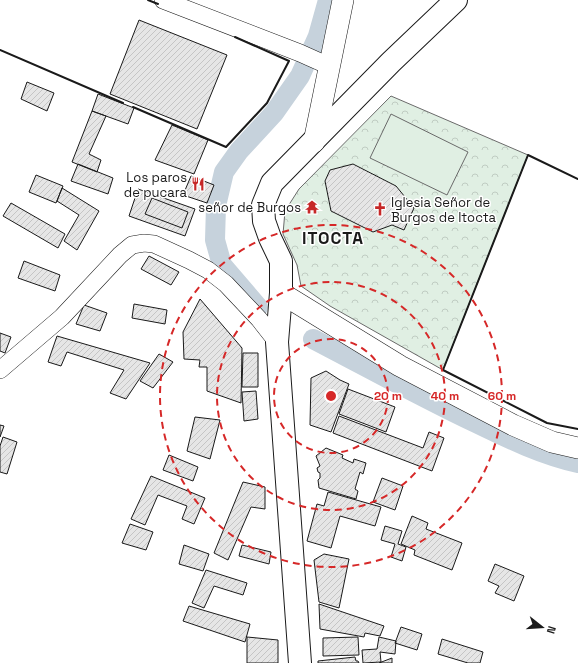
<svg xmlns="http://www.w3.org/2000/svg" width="578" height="663" viewBox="0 0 578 663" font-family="'Space Grotesk',sans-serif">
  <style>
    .park { fill: url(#park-crowns); stroke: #6a6a6a }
    .garden { fill: #e0efe3; stroke: #6a6a6a }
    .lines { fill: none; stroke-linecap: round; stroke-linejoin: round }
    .canal { stroke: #c6d2dc; stroke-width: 20 }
    .building { fill: url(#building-hatch); stroke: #1a1a1a }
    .minor-casing { stroke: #1a1a1a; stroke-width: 18 }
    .tertiary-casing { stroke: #1a1a1a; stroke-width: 22 }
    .secondary-casing { stroke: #1a1a1a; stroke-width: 24 }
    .minor { stroke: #fff; stroke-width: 17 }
    .tertiary { stroke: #fff; stroke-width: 21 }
    .secondary { stroke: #fff; stroke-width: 22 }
    .wall { stroke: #1a1a1a; stroke-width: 2 }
    .ring { fill: none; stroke: #d62828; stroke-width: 2; stroke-dasharray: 7 5 }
    .labels { text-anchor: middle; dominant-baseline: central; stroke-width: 3; stroke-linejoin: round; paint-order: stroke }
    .poi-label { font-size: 13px; fill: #1a1a1a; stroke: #fff; text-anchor: end }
    .district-label { font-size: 17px; font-weight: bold; letter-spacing: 1px; fill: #1a1a1a; stroke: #fff }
    .centre { fill: #d62828; stroke: #fff; stroke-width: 2 }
    .ring-label { font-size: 12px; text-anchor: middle; font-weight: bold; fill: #d62828; stroke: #fff; stroke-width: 3; stroke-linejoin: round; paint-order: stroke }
  </style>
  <defs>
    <pattern id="park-crowns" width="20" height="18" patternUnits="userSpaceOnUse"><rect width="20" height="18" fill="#e0efe3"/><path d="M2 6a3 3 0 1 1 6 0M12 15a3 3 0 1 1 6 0" fill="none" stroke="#c0ccc2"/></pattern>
    <pattern id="building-hatch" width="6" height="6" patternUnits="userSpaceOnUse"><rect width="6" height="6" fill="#e6e6e6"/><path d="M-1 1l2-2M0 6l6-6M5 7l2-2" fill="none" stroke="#c5c5c5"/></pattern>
  </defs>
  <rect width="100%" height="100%" fill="#fff"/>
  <!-- park -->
  <path class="park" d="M 391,96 L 528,155 L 443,370 L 330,306 L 301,286 L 297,265 L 283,234 L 285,211 L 299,189 Z"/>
  <!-- garden -->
  <path class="garden" d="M 391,114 L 468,152 L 447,195 L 370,158 Z"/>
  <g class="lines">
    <!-- canal -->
    <path class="canal" d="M 258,307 L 222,265 L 215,240 L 216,206 L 224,172 L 239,151 L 274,113 L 300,76 L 318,36 L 328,0
      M 313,339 C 367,367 421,397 476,423 C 509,439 542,455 578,463"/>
  </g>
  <!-- building -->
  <path class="building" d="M 139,20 L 227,55 L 197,129 L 110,94 Z
    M 27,82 L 54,93 L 47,111 L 21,99 Z
    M 98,94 L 134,108 L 128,124 L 92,111 Z
    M 92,111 L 106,116 L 89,154 L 101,160 L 97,172 L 72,162 Z
    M 172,125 L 208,140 L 194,174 L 155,160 Z
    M 78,164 L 113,178 L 108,194 L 71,181 Z
    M 353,164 L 396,186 L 414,208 L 404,230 L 392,225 L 373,232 L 331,211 L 325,181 L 330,170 Z
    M 36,175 L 63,186 L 56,203 L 29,192 Z
    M 191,176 L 214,185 L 207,203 L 183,195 Z
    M 62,188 L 99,211 L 77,250 L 64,241 L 79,215 L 57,201 Z
    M 138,189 L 195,209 L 185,236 L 129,216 Z
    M 152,198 L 188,212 L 182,228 L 145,214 Z
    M 11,203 L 65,234 L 58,248 L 3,216 Z
    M 149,256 L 179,272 L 171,285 L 141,269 Z
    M 24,261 L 60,275 L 55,291 L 18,278 Z
    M 200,299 L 242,348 L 241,403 L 207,391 L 207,367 L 199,367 L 200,360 L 184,359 L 183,332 Z
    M 134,304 L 167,310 L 165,324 L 132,318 Z
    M 84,305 L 107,313 L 100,331 L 76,324 Z
    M 0,333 L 11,337 L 5,353 L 0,351 Z
    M 57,336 L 150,363 L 126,399 L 110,393 L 124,370 L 67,352 L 61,366 L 48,362 Z
    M 243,353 L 258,353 L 258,387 L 242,387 Z
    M 159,354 L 173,362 L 153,388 L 140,381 Z
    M 326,371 L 340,380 L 349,384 L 331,432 L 310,425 L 311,378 Z
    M 348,389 L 395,407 L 386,432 L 339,414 Z
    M 256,391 L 258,419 L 244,421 L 242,392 Z
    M 339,416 L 423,448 L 429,432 L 444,438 L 432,471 L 333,433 Z
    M 195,417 L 220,420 L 210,459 L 187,451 Z
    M 0,425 L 4,426 L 0,437 Z
    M 3,437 L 17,442 L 7,474 L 0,472 L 0,446 Z
    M 326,448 L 343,455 L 342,458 L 353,463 L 354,459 L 366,463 L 363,474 L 360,472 L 355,489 L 358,491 L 356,499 L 319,488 L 318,480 L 320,478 L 320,473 L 318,472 L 317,468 L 320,466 L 316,456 Z
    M 169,455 L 198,467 L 193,481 L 163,470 Z
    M 151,476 L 205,498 L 194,524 L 182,519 L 187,506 L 158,495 L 145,525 L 131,519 Z
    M 382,478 L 403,486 L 395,510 L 373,502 Z
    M 243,482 L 265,487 L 265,509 L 251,507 L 228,560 L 214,553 Z
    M 328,492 L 381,507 L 375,526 L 340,516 L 331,548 L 307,541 L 317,504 L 324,506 Z
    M 412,516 L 428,523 L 426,529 L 462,543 L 452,570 L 414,555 L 415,550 L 401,544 Z
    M 130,524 L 153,532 L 146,550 L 122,543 Z
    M 385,526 L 402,531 L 398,544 L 406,547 L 402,561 L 391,557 L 395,544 L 381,540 Z
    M 184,545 L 209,554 L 203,571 L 179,564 Z
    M 242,545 L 271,552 L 269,564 L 239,556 Z
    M 324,554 L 349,559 L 339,608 L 319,602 L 314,560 Z
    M 495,564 L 524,576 L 514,601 L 495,593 L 499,586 L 488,581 Z
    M 206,570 L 247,583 L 243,595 L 214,586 L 204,608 L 192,603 Z
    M 319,604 L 384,626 L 380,636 L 365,633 L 364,637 L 320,629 Z
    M 189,606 L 250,624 L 245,642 L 183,621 Z
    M 401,627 L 422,634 L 417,650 L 395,643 Z
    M 247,637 L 278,640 L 278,663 L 247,663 Z
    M 358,637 L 359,655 L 323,656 L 323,638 Z
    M 379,637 L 396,641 L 395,654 L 380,652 L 381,662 L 363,663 L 362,650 L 377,649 Z
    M 442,639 L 483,652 L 480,663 L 468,663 L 438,654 Z
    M 355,657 L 356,661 L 358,661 L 359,663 L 318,663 L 318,661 Z
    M 392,658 L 392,663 L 379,663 Z"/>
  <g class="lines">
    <!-- minor casing -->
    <g class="minor-casing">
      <path id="minor" d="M 163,0 L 300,53 L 329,66
        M 0,370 L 62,317 L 120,255 L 132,245 L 144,243 L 154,244 L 189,260 L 208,270 L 226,284 L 259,319 L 277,342"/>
    </g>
    <!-- tertiary casing -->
    <g class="tertiary-casing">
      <path id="tertiary" d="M 314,142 L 343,0
        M 281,293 L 400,366 L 513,425 L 552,442 L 578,448"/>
    </g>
    <!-- secondary casing -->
    <g class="secondary-casing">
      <path id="secondary" d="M 300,663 L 277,342 L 281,293 L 281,261 L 270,238 L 264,221 L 263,205 L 272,183 L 391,62 L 456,0"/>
    </g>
    <!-- minor -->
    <use href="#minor" class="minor"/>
    <!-- tertiary -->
    <use href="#tertiary" class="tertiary"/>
    <!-- secondary -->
    <use href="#secondary" class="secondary"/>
    <!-- wall -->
    <path class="wall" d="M 148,0 L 158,4
      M 0,50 L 123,103
      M 133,107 L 226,147 L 267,103 L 289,61 L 235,37
      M 578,179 L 528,155 L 443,370 L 547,423 L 578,429"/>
  </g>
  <!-- distance rings -->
  <g class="ring">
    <circle cx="331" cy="396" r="57"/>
    <circle cx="331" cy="396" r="114"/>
    <circle cx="331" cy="396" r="171"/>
  </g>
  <!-- icons -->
  <defs>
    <g id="restaurant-bare" transform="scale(1.08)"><path d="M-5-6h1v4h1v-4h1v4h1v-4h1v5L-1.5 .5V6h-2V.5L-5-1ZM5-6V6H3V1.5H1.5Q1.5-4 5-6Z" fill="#c62828" stroke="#fff" stroke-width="2.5" paint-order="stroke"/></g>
    <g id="temple-bare" transform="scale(1.08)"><path d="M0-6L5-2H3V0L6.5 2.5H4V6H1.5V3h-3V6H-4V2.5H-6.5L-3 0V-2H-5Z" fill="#c62828" stroke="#fff" stroke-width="2.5" paint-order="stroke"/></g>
    <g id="church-bare" transform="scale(1.08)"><path d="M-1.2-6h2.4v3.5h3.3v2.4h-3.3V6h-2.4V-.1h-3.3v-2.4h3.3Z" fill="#c62828" stroke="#fff" stroke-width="2.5" paint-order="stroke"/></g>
  </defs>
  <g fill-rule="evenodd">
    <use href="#restaurant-bare" x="198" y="184"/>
    <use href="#temple-bare" x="312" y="207"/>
    <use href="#church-bare" x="380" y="209"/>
  </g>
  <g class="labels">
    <!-- poi labels -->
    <g class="poi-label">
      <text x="187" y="177">Los paros<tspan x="187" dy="15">de pucara</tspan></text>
      <text x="391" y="202" text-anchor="start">Iglesia Señor de<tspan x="391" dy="15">Burgos de Itocta</tspan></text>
      <text x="301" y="207">señor de Burgos</text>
    </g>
    <!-- district labels -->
    <g class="district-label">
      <text x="333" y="238">ITOCTA</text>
    </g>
  </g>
  <circle cx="331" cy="396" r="6" class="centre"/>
  <g class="ring-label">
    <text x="388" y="400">20 m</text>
    <text x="445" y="400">40 m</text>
    <text x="502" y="400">60 m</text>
  </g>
  <!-- north arrow -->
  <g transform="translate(542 627) rotate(107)" stroke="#ffffff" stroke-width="3" paint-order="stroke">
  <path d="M0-3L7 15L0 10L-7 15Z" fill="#1a1a1a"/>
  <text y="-6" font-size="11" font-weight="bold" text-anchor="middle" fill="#1a1a1a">N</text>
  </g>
</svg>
